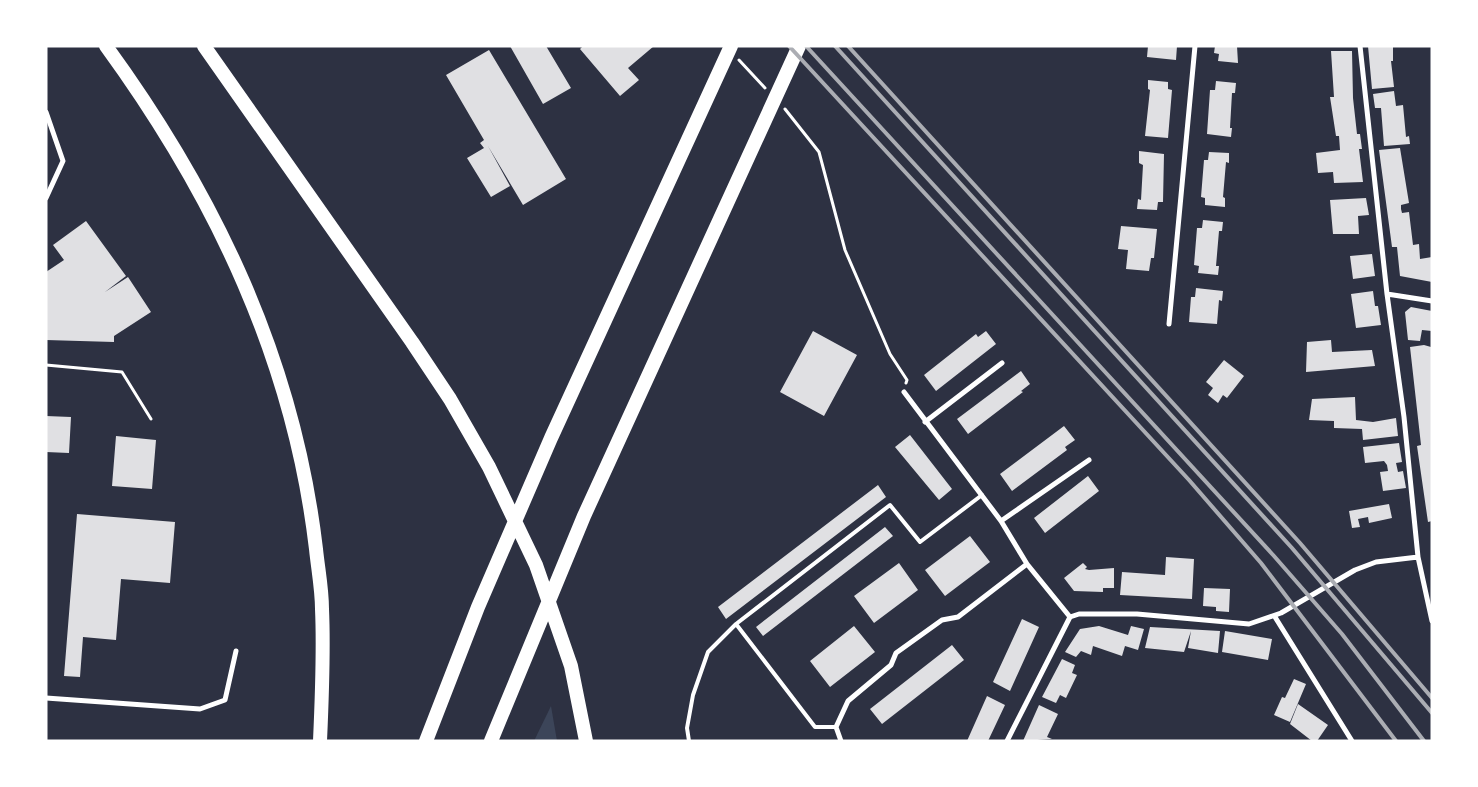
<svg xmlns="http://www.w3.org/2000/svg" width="1478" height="787" viewBox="0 0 1478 787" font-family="'Fira Sans Condensed',sans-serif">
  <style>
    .green { fill: #3c4559 }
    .building { fill: #e0e0e3 }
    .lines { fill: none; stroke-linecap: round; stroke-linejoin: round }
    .path { stroke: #fff; stroke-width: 3 }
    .service { stroke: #fff; stroke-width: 4 }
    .minor { stroke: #fff; stroke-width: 5 }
    .motorway { stroke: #fff; stroke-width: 14 }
    .rail { stroke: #abadb3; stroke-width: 4 }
  </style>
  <rect width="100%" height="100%" fill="#2d3142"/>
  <!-- green -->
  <path class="green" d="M 551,706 L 557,741 L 534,741 Z"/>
  <!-- building -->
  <path class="building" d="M 510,46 L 546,46 L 571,88 L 543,104 Z
    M 583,46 L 654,46 L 628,68 L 639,80 L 620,96 L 580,49 Z
    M 1148,46 L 1177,46 L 1176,60 L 1147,57 Z
    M 1215,46 L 1237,46 L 1238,63 L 1218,61 L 1219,54 L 1214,53 Z
    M 1368,46 L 1393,46 L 1393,61 L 1391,61 L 1394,87 L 1372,89 Z
    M 489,50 L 566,179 L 523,205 L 488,146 L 510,186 L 491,197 L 467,158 L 484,148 L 480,143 L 484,140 L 446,75 Z
    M 1331,51 L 1352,51 L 1353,98 L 1357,134 L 1360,134 L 1362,149 L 1359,149 L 1363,182 L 1334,183 L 1333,172 L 1318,173 L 1316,153 L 1340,150 L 1339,136 L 1336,136 L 1330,97 L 1334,97 Z
    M 1148,80 L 1168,82 L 1168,89 L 1172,90 L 1168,138 L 1145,136 L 1150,90 L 1148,89 Z
    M 1216,81 L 1236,83 L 1235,93 L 1232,93 L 1230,128 L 1232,128 L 1231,137 L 1207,134 L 1210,90 L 1215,90 Z
    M 1394,91 L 1396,106 L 1403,105 L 1406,137 L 1409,136 L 1410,144 L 1384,146 L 1381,108 L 1375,108 L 1373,94 Z
    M 1400,148 L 1409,203 L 1401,205 L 1401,209 L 1402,213 L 1409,212 L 1413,245 L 1419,244 L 1420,259 L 1432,257 L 1432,282 L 1400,276 L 1397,247 L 1392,247 L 1379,150 Z
    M 1139,151 L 1164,154 L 1163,202 L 1158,202 L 1157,210 L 1137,209 L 1138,199 L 1141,200 L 1143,165 L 1139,163 Z
    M 1209,152 L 1229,153 L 1229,163 L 1226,162 L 1223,197 L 1225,198 L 1225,207 L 1205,205 L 1205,198 L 1201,197 L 1204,160 L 1208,160 Z
    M 1366,198 L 1369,215 L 1358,216 L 1359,234 L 1333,234 L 1330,200 Z
    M 1203,220 L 1223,222 L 1222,231 L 1219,231 L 1216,266 L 1219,266 L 1218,275 L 1198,273 L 1199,266 L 1194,265 L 1197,228 L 1202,228 Z
    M 86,221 L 126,276 L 105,292 L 128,277 L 151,312 L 114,336 L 114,342 L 46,340 L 46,272 L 64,260 L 53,245 Z
    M 1121,226 L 1157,229 L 1154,258 L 1151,258 L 1149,271 L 1126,269 L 1128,250 L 1118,249 Z
    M 1372,254 L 1375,276 L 1353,279 L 1350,256 Z
    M 1196,288 L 1223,291 L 1222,301 L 1219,300 L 1217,324 L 1189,322 L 1191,297 L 1195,297 Z
    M 1373,291 L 1375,306 L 1378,306 L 1381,325 L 1356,328 L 1351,294 Z
    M 1411,307 L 1432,311 L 1432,331 L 1422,330 L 1420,341 L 1408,340 L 1405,312 Z
    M 813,331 L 857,355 L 824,416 L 780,392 Z
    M 986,331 L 996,344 L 936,391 L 924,375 L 976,334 L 978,337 Z
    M 1331,340 L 1332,352 L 1372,350 L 1375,366 L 1306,372 L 1307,342 Z
    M 1424,345 L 1431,347 L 1432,350 L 1432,521 L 1428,522 L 1417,446 L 1421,445 L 1410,347 Z
    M 1224,360 L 1244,376 L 1227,398 L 1223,395 L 1218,403 L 1208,395 L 1213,388 L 1206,382 Z
    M 1021,371 L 1030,384 L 1021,391 L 1023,392 L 968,434 L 957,419 Z
    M 1355,397 L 1356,420 L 1373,422 L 1396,418 L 1398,436 L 1363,440 L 1362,429 L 1334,428 L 1334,421 L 1309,420 L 1312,399 Z
    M 46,416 L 71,417 L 69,453 L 46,452 Z
    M 1064,426 L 1075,440 L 1065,447 L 1067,450 L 1012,491 L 1000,474 Z
    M 910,435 L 952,489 L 939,500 L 895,447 Z
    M 116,436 L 156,440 L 152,489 L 112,486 Z
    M 1399,443 L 1402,462 L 1396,463 L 1398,472 L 1403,471 L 1406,488 L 1383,491 L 1380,472 L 1388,471 L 1387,465 L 1384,461 L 1365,463 L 1363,447 Z
    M 1088,476 L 1099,491 L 1045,533 L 1034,518 Z
    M 878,485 L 886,497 L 726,619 L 718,607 Z
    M 1389,504 L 1392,518 L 1369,523 L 1368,517 L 1358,519 L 1360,527 L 1352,528 L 1349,511 Z
    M 77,514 L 175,522 L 170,583 L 121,579 L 116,640 L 83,637 L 80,677 L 64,676 Z
    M 885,527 L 893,536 L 763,636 L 756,627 Z
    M 970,536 L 990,562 L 945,596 L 925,570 Z
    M 1166,557 L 1194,559 L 1192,599 L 1120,595 L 1122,572 L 1165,575 Z
    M 899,563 L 918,590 L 874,623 L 854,596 Z
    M 1083,563 L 1087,567 L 1085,569 L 1089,570 L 1114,568 L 1114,588 L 1103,588 L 1103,592 L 1074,591 L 1064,578 Z
    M 1204,588 L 1230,589 L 1229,612 L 1216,611 L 1216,607 L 1203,606 Z
    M 1022,619 L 1039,627 L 1010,691 L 993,682 Z
    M 854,626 L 875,652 L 830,687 L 810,661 Z
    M 1099,626 L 1128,635 L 1131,626 L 1144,629 L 1138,650 L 1125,646 L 1122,656 L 1093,646 L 1091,655 L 1081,651 L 1076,657 L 1065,652 L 1080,629 Z
    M 1150,627 L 1220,631 L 1218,653 L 1188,648 L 1191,631 L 1184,652 L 1145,648 Z
    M 1225,631 L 1272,639 L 1268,660 L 1222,652 Z
    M 952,645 L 964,660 L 882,724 L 870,709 Z
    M 1062,659 L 1075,665 L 1072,673 L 1077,675 L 1066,698 L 1060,695 L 1056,703 L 1042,697 Z
    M 1294,679 L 1306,684 L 1290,722 L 1274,715 L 1282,697 L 1285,698 Z
    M 987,696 L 1005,705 L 988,741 L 967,741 Z
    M 1298,704 L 1328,725 L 1317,741 L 1312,741 L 1290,724 Z
    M 1039,705 L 1058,714 L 1047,737 L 1052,739 L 1023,741 Z"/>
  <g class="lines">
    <!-- path -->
    <path class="path" d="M 739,60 L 765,88
      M 785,109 L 819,152 L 845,250 L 890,354 L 907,380 L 906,383
      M 46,365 L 122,372 L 151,419"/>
    <!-- service -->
    <path class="service" d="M 736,624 L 815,727 L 836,727
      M 689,741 L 687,728 L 693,695 L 708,652 L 736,624 L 890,505 L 920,542 L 982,495"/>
    <!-- minor -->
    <path class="minor" d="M 1360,46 L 1387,294 L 1404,417 L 1418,557 L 1432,621
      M 46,112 L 63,161 L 46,198
      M 1387,294 L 1432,301
      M 1169,324 L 1195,46
      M 904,392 L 1001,521 L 1027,564 L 1070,617
      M 925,422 L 1002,363
      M 1001,521 L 1089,460
      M 1275,617 L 1352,741
      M 46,698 L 200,709 L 225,700 L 236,651
      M 841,741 L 836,727 L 848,701 L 891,665 L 896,653 L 942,620 L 958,617 L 1027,564
      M 1007,741 L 1070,617 L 1079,614 L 1137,614 L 1249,624 L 1281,613 L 1355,570 L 1376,562 L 1418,557"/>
    <!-- motorway -->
    <path class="motorway" d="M 106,46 C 216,197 294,361 316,549 C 318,569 322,589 322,609 C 324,653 322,697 320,741
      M 204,46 L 412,342 L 450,399 L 489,467 L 536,565 L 571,666 L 586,741
      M 426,741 L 478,607 L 551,438 L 731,46
      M 491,741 L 584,516 L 799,46"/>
    <!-- rail -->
    <path class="rail" d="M 789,46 L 1189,480 L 1261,563 L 1396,741
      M 806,46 L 1274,556 L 1342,634 L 1424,741
      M 835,46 L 1292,548 L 1432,713
      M 848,46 L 1300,543 L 1432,698"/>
  </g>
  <!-- border -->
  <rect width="1478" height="787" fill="none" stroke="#ffffff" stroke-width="95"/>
</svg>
